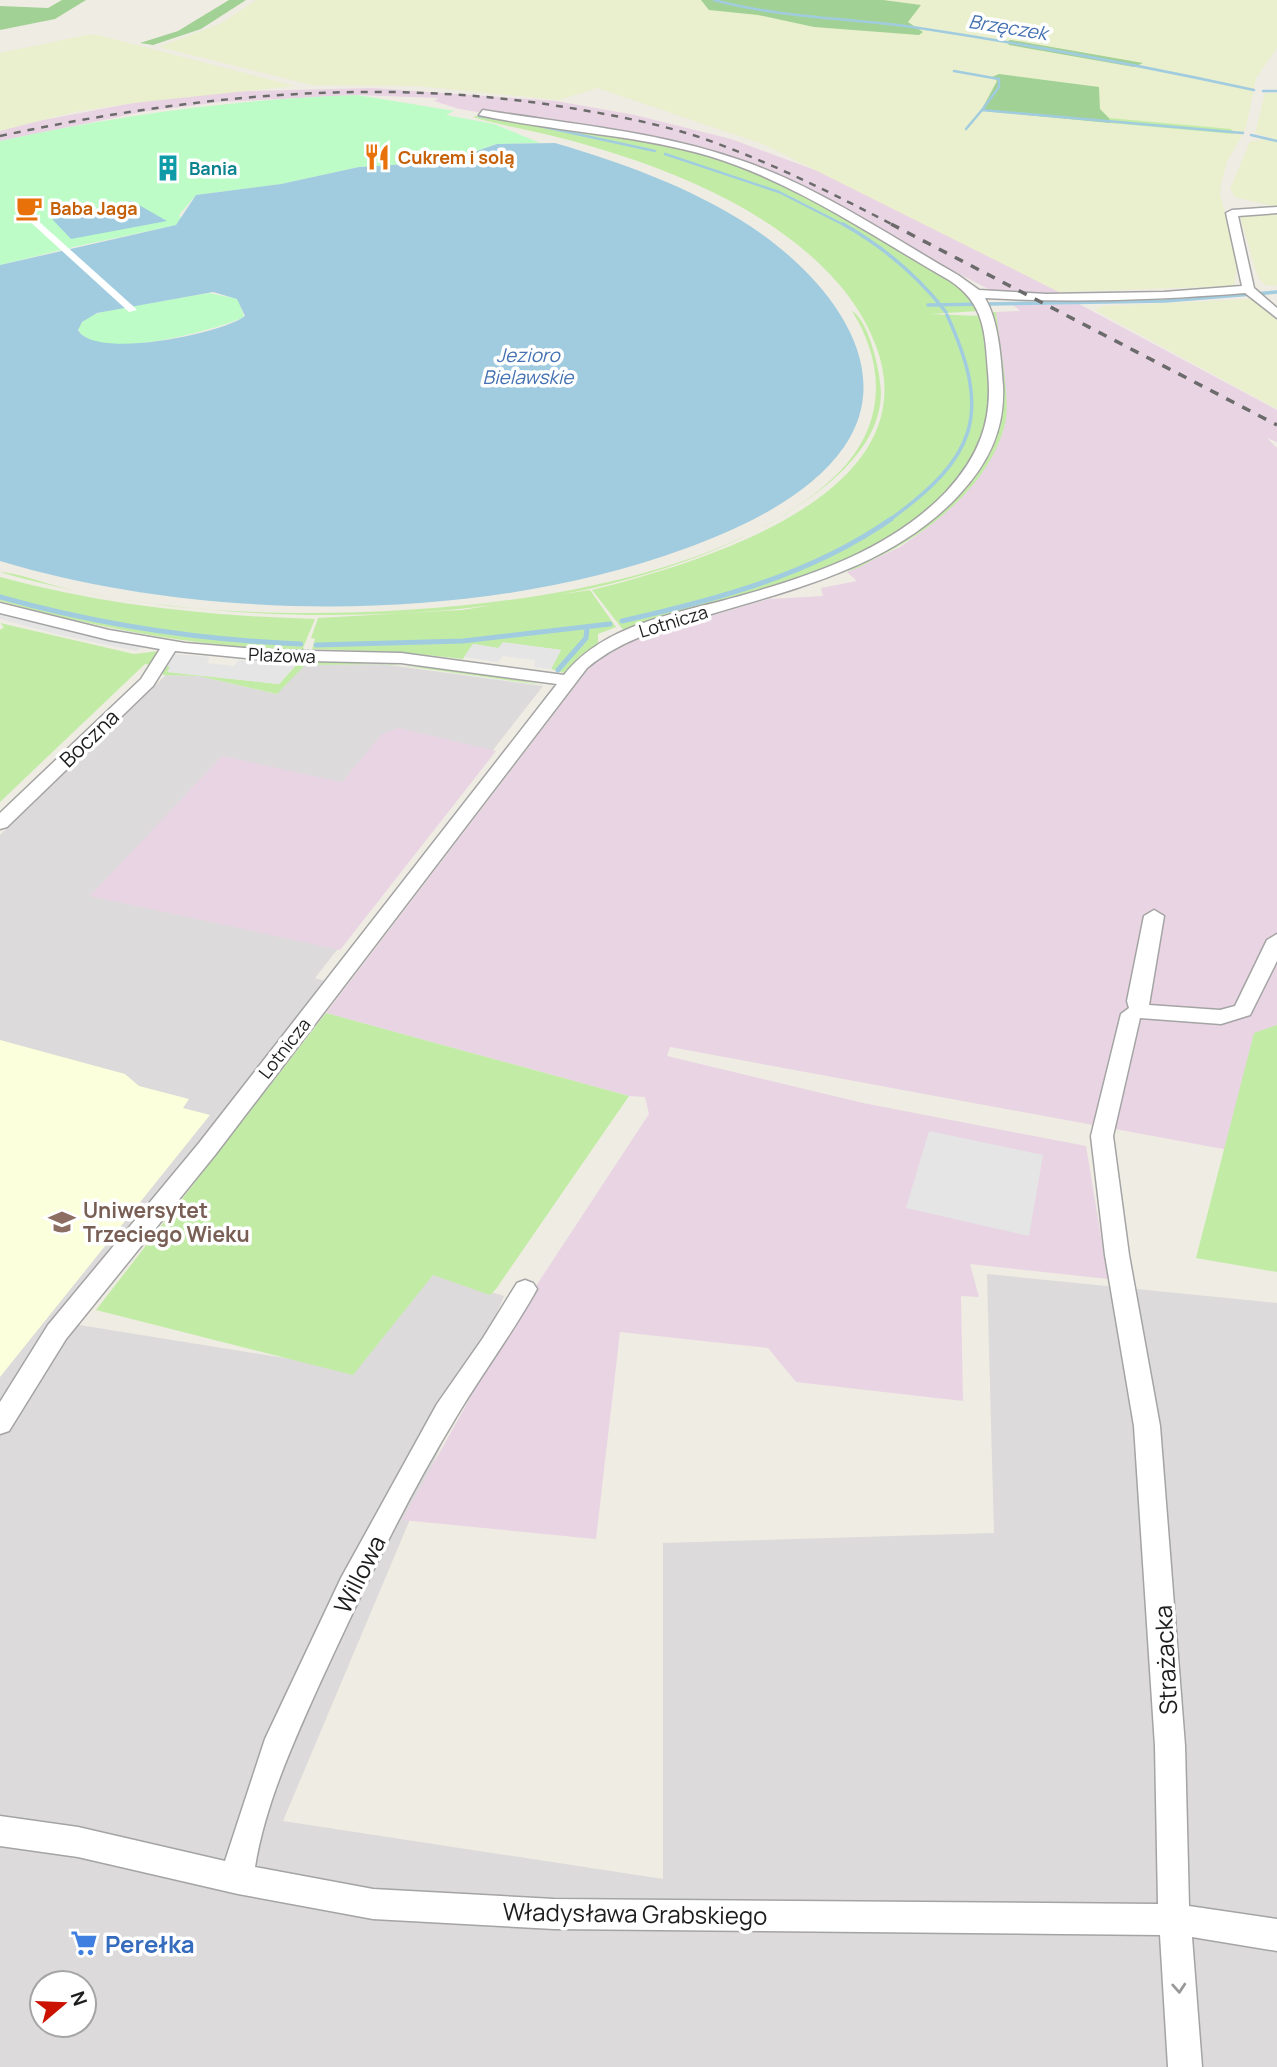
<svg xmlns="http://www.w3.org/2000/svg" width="1277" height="2067" viewBox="0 0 1277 2067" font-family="Manrope,sans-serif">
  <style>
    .residential { fill: #dcdada; fill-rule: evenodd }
    .industrial { fill: #e9d4e3 }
    .education { fill: #fcffdc }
    .farmland { fill: #eaefcd }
    .grass { fill: #c2eca6 }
    .forest { fill: #a2d195 }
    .park { fill: #bdfcc7 }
    .parking { fill: #e5e5e5 }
    .water { fill: #a1ccdf; fill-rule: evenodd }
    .pier { fill: #fff }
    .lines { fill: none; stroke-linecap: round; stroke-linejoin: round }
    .stream-far2 { stroke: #a1ccdf; stroke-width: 2.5 }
    .stream-far1 { stroke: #a1ccdf; stroke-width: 3.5 }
    .stream { stroke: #a1ccdf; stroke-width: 5 }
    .street-casing { stroke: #a4a4a4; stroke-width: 3 }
    .street { fill: #fff; fill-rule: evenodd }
    .rail-far1 { stroke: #6b6b6b; stroke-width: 2.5; stroke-dasharray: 7 7; stroke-linecap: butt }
    .rail { stroke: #6b6b6b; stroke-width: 3.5; stroke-dasharray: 9 9; stroke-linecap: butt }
    .oneway { stroke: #999 }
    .labels { text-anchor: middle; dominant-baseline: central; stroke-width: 7; stroke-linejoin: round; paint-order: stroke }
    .far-food-label { font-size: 18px; font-weight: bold; fill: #c56008; stroke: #fff; text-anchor: start }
    .far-culture-label { font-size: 18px; font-weight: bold; fill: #0d838f; stroke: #fff; text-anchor: start }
    .far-street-label { font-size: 18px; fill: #1d1d1d; stroke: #fff }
    .far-water-label { font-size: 19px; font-style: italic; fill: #4572b2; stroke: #fff }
    .street-label { font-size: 21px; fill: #1d1d1d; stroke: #fff }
    .education-label { font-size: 21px; font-weight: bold; fill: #785e54; stroke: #fff; text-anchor: start }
    .near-street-label { font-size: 24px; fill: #1d1d1d; stroke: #fff }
    .near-shop-label { font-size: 24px; font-weight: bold; fill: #366cbe; stroke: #fff; text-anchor: start }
  </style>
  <rect width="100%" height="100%" fill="#efece3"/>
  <!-- residential -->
  <path class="residential" d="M 382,664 L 543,686 L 315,978 L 345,987 L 73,1324 L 353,1369 L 433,1274 L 504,1296 L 283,1821 L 663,1879 L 663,1543 L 994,1533 L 987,1274 L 1277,1303 L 1277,2067 L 0,2067 L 0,835 L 166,675 L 199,676 L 276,694 L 304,665 ZM 42,1983 L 84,1983 L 84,2025 L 42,2025 Z"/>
  <!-- industrial -->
  <path class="industrial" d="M 372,88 L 556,101 L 635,115 L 731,139 L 826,174 L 1059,292 L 1057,295 L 998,294 L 744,162 L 711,150 L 459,109 L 434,101 L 439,98 L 357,95 L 220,102 L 142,112 L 0,141 L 0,131 L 22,124 L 133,103 L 219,92 Z
    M 1079,304 L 1277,410 L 1277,442 L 1267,438 L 1277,448 L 1277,1159 L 670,1047 L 667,1056 L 863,1103 L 1086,1146 L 1108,1279 L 970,1264 L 979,1297 L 961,1296 L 963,1401 L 796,1382 L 768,1348 L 620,1332 L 596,1539 L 402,1520 L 513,1321 L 649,1114 L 645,1097 L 629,1096 L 326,1013 L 593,663 L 645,635 L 769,599 L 823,596 L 821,588 L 857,581 L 847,572 L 900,547 L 928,527 L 957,501 L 989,461 L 1005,423 L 996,312 L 1020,311 L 1013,305 Z
    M 399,728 L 496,751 L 340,950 L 90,896 L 222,756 L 342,782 L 382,734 Z"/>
  <!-- education -->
  <path class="education" d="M 0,1040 L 125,1074 L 139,1086 L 189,1099 L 183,1108 L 210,1115 L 0,1377 Z"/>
  <!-- farmland -->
  <path class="farmland" d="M 256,0 L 1277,0 L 1277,48 L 1256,78 L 1246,128 L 1227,162 L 1221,184 L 1220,195 L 1238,257 L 1234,286 L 1059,292 L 763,144 L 597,88 L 559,100 L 416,86 L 312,85 L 159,47 L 222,23 Z
    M 87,35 L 98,35 L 295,86 L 133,103 L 74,112 L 0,131 L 0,53 Z
    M 1265,93 L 1277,93 L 1277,140 L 1255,133 Z
    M 1262,139 L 1277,142 L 1277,207 L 1235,197 L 1230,189 L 1250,142 Z
    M 1244,214 L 1277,215 L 1277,286 L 1265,285 L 1258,278 L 1240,216 Z
    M 1251,299 L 1277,320 L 1277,409 L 1095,310 L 1104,306 Z"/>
  <!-- grass -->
  <path class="grass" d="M 479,115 L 643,140 L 740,165 L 825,207 L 962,288 L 974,300 L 979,311 L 931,314 L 981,316 C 986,351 995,393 988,428 C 984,445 969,465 958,478 C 879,575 739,597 624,631 L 592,590 C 696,564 932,496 876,346 C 853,284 798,240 743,208 C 686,176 623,154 561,138 C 532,130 502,126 473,117 Z
    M 1109,118 L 1231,129 L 1234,134 L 1110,123 Z
    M 852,311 C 869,320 881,374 881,394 C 880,441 840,477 804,502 C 609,638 220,638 0,572 C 17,573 41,582 60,587 C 96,596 133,601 169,606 C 352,626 706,610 841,470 C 885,424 886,365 852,311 Z
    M 991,312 L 996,312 C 999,340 1011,399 1005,424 C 990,485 928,534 874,559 C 865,564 854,571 845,571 C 904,545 991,490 1001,419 C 1005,385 995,345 991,312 Z
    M 0,577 C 103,605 208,616 315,619 L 303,648 L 306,650 C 201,648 101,629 0,601 Z
    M 590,590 L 616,627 L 598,634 L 598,643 L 581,655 L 564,673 L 551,669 L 561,650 L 509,643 L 498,648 L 473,644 L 463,659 L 400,652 L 312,649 L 315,639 L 311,638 L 318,618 L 462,610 Z
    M 0,623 L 134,654 L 159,651 L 152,665 L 145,664 L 0,802 L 0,630 L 4,627 Z
    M 172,653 L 174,654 L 166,665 L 170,667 L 168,672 L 279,684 L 299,662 C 382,662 462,668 543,685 L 391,664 L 305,665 L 277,694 L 199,676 L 163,675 L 163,665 Z
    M 326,1013 L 629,1096 L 496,1289 L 490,1295 L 433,1275 L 353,1375 L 96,1310 Z
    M 1277,1025 L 1277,1272 L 1196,1258 L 1254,1033 Z"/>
  <!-- forest -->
  <path class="forest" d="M 62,0 L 86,0 L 55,19 L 0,30 L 0,6 L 48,8 Z
    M 229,0 L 246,0 L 201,29 L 153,45 L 140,43 L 178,31 Z
    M 701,0 L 883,0 L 921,5 L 908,22 L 923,32 L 919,35 L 814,27 L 758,15 L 709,10 Z
    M 1011,40 L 1143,63 L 1134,67 L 1009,45 L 1007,41 Z
    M 999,74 L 1099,87 L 1100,109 L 1109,118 L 1110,123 L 985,111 L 983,107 L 997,81 L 992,77 Z"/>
  <!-- park -->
  <path class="park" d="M 357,95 L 454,111 L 446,115 L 494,124 L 540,143 L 496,144 L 472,153 L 425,163 L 359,167 L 281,184 L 196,195 L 179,215 L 182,219 L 176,225 L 69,248 L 133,306 L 209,293 L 238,299 L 244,317 C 216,330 94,364 78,329 C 84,313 108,311 123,308 L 61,250 L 0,265 L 0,141 C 119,115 236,99 357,95 Z"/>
  <!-- parking -->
  <path class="parking" d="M 0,612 L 143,645 L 137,651 L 60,635 L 0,619 Z
    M 503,642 L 509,643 L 561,650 L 551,669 L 534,667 L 535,660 L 503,656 L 498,662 L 464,657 L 473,644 L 498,648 Z
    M 174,654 L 210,657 L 207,663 L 234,666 L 239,660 L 295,666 L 279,684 L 167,672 L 170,667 L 165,666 Z
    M 929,1131 L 1043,1155 L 1029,1236 L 906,1208 Z"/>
  <!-- water -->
  <path class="water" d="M 555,143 C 623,163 690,187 750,226 C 819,271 902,363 844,447 C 808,498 741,528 684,549 C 480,624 207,623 0,561 L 0,265 L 176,225 L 196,195 L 281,184 L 359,167 L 425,163 L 471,153 L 497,144 ZM 213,292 L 237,299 L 245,316 C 222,334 94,360 78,330 L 82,322 L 97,313 Z
    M 132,201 L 167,221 L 71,239 L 52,219 Z"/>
  <!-- pier -->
  <path class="pier" d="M 35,218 L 133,306 L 137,310 L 129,312 L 27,219 Z"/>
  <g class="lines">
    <!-- stream-far2 -->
    <path class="stream-far2" d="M 714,0 C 781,18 851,18 919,28 C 1032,45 1143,66 1254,90
      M 954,71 L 999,79 L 999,87 L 982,110
      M 1263,91 L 1277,91
      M 479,116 L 505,120
      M 526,123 L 655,151
      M 966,129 L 982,110 L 1243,133
      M 1251,135 L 1277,141
      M 665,154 L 779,192 L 846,226"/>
    <!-- stream-far1 -->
    <path class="stream-far1" d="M 843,224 C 884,247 917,275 946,312
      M 928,305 L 1165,301 L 1277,292
      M 888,521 C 976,458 993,415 947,315"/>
    <!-- stream -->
    <path class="stream" d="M 0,597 C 99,625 198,640 301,644
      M 622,621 C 715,600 811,575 891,519
      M 316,645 L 463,641 L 610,624
      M 558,670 L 586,638 L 587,627"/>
    <!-- street casing -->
    <g class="street-casing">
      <path id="street" d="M 483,110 C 569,124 657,131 740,160 C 817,186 888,235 958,275 L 979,290 L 1046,294 L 1164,292 L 1242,286 L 1226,213 L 1232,210 L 1277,207 L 1277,213 L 1238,216 L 1254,288 L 1277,308 L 1277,318 L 1245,293 C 1158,300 1072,303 985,298 C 999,322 1001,359 1003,386 C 1005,430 988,464 958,496 C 892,566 798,588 708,615 C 664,628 623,638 587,668 L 215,1155 L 66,1339 L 9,1431 L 0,1434 L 0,1402 L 48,1325 L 199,1143 L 557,684 L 401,663 L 267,660 L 175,651 L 153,686 L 7,827 L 0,829 L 0,813 L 141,679 L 160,649 L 109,640 L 0,613 L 0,603 L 109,630 L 185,643 L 267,650 L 401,653 L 564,675 C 605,623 680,613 740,596 C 814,575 891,549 946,492 C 979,456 993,421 988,372 C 985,333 985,303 949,280 C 872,236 795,182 709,156 C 634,134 556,132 479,115 Z
        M 1154,910 L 1164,916 L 1149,1005 L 1220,1010 L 1235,1006 L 1267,940 L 1277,934 L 1277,961 L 1250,1015 L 1221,1024 L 1140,1018 L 1113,1136 L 1129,1255 L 1160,1426 L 1185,1746 L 1189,1906 L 1277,1919 L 1277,1951 L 1192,1937 L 1202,2067 L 1168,2067 L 1160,1935 L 554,1929 L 373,1919 L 238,1894 L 78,1857 L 0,1846 L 0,1816 L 78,1827 L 225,1861 L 265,1739 L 341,1578 L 437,1404 L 483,1338 L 517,1283 L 525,1280 L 533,1283 L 537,1289 C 512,1334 481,1375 455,1419 C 404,1503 361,1594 320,1683 C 294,1741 265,1804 255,1867 L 373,1889 L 554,1899 L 1158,1904 L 1155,1746 L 1134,1426 L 1105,1255 L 1091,1136 L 1121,1014 L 1129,1008 L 1127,1001 L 1144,916 Z"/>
    </g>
    <!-- street -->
    <use href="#street" class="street"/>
    <!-- rail-far1 -->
    <path class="rail-far1" d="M 0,136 C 183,97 367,77 552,105 C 602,113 654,122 702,138 C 770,162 832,193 895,226"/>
    <!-- rail -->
    <path class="rail" d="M 891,224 L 1277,425"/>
  </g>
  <!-- one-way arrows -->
  <defs><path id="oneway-chevron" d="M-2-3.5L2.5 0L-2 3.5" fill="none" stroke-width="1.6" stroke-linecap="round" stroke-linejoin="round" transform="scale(1.75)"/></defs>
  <use class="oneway" href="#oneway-chevron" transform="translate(1179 1988) rotate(86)"/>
  <!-- icons -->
  <defs>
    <g id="restaurant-bare" transform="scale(2.1)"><path d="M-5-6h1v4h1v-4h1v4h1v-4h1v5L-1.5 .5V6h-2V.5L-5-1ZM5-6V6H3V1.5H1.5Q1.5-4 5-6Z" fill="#e8710a" stroke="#fff" stroke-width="2.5" paint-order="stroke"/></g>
    <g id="building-bare" transform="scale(2.1)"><path d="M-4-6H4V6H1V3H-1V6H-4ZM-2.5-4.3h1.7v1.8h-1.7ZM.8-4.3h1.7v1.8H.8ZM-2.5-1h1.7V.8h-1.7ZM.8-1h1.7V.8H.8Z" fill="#0f9aa8" stroke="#fff" stroke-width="2.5" paint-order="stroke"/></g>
    <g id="cafe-bare" transform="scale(2.1)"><path d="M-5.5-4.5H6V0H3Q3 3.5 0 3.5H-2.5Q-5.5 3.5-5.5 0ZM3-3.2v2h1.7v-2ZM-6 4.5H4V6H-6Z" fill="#e8710a" stroke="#fff" stroke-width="2.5" paint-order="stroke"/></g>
    <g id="university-bare" transform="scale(2.1)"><path d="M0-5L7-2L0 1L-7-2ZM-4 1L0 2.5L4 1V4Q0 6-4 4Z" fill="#8d6e63" stroke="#fff" stroke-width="2.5" paint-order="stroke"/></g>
    <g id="supermarket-bare" transform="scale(2.1)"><path d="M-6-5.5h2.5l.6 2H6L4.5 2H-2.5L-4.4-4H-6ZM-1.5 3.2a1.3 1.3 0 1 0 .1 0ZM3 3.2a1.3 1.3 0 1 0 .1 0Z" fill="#3f7fe0" stroke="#fff" stroke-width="2.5" paint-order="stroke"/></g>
  </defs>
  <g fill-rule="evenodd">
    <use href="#restaurant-bare" x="377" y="157"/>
    <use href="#building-bare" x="168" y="168"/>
    <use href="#cafe-bare" x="29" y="208"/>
    <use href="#university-bare" x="62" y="1222"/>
    <use href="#supermarket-bare" x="84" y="1943"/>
  </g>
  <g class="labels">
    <!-- far-food labels -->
    <g class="far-food-label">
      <text x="398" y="157">Cukrem i solą</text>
      <text x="50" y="208">Baba Jaga</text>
    </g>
    <!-- far-culture labels -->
    <g class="far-culture-label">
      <text x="189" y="168">Bania</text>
    </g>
    <!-- far-street labels -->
    <g class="far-street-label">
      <text transform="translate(673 621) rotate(-17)">Lotnicza</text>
      <text transform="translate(282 655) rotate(2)">Plażowa</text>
      <text transform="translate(284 1048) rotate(-52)">Lotnicza</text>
    </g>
    <!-- far-water labels -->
    <g class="far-water-label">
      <text transform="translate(1008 27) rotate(9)">Brzęczek</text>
      <text x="528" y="355">Jezioro<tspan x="528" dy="22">Bielawskie</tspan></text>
    </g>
    <!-- street labels -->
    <g class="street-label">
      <text transform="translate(89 738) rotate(-44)">Boczna</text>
    </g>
    <!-- education labels -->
    <g class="education-label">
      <text x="83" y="1210">Uniwersytet<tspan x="83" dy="24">Trzeciego Wieku</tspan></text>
    </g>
    <!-- near-street labels -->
    <g class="near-street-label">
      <text transform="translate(359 1574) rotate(-63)">Willowa</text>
      <text transform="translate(1165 1660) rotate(-93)">Strażacka</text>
      <text transform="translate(635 1913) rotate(1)">Władysława Grabskiego</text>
    </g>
    <!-- near-shop labels -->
    <g class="near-shop-label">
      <text x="105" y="1943">Perełka</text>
    </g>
  </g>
  <!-- north arrow -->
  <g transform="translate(63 2004) rotate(71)"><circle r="33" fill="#ffffff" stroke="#a5a5a5" stroke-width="2"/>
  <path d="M0-5L12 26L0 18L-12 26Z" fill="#cb1100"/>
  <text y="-10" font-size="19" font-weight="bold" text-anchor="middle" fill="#1d1d1d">N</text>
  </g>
</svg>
